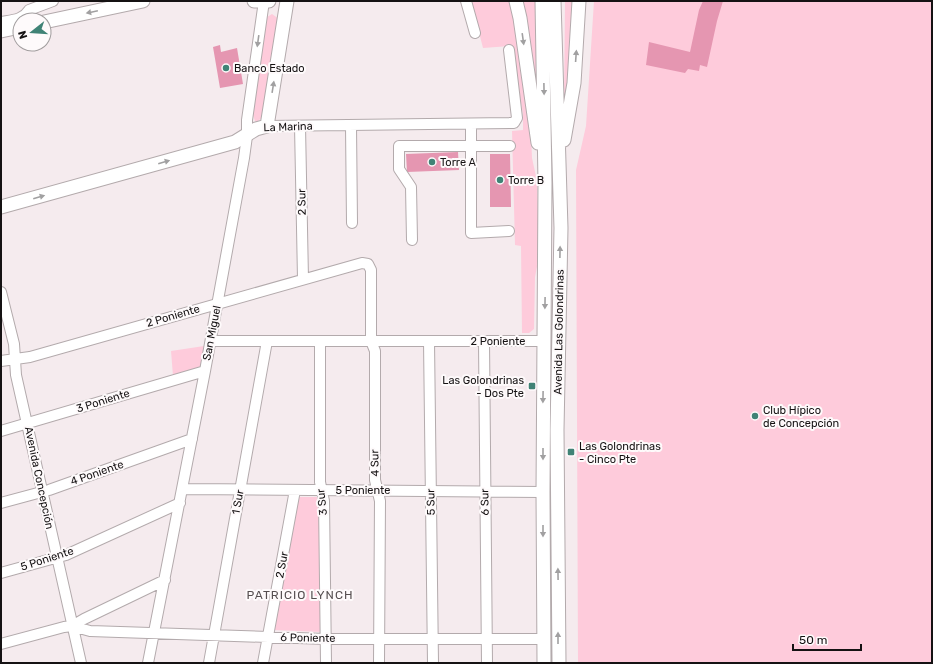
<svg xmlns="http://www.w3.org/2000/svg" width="933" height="664" viewBox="0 0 933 664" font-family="Rubik,sans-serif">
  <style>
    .green { fill: #fecbdb }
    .building { fill: #e596b1 }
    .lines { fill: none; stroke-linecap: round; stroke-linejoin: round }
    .minor-casing { stroke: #b3aaac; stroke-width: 12 }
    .major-casing { stroke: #b3aaac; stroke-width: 15 }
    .minor { stroke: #fff; stroke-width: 10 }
    .major { stroke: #fff; stroke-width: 13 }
    .oneway { fill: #a1a0a1 }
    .poi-dot { fill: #408376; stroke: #fefafb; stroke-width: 1.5 }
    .labels { text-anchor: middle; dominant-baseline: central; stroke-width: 4; stroke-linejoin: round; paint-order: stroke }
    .poi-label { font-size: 11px; fill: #151213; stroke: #fefafb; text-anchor: start }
    .street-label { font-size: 11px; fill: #151213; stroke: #fefafb }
    .neighbourhood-label { font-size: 12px; letter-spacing: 1px; fill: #564e50; stroke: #fefafb }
  </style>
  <rect width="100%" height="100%" fill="#f5ebee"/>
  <!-- green -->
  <path class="green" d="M 471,1 L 509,1 L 512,8 L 531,134 L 532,158 L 537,181 L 539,256 L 535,277 L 534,329 L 529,333 L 522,333 L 521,246 L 515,245 L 512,131 L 523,130 L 523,114 L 511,46 L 483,48 Z
    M 521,1 L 535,1 L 538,103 Z
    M 565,1 L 574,1 L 570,65 L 564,103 Z
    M 594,1 L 932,1 L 932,663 L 578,663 L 576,170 L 586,126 Z
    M 272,14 L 279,19 L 263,117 L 258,121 L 255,121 L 252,112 L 267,17 Z
    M 204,346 L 201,367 L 195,371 L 173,376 L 171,351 Z
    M 299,497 L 318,497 L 322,632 L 273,630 Z"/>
  <!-- building -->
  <path class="building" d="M 703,1 L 723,1 L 717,21 L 707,67 L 700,65 L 699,71 L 688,69 L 685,73 L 646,65 L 649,42 L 690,52 L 699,10 Z
    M 220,45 L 221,52 L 237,48 L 243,84 L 220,88 L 213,47 Z
    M 458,152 L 459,170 L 407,172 L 406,154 Z
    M 490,154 L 510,154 L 511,207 L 490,207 Z"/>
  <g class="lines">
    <!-- minor casing -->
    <g class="minor-casing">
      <path id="minor" d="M 466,1 L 475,33
        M 1,22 C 12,20 23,20 29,10 L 53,1
        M 471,124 L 471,233 L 509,231
        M 267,126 L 514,123 L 517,118 L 509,50
        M 300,126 L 303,279
        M 351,126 L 352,223
        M 412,240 L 411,187 L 399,169 L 399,146 L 510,146
        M 1,292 L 14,344 L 16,375 L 81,663
        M 211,341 L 544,341
        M 320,341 L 320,482 L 324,501 L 326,663
        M 429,341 L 433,663
        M 484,341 L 487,663
        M 1,361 L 30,357 L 362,263 L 368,264 L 371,270 L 371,341 L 375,351 L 375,480 L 380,501 L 379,663
        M 1,431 L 205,371
        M 182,489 L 543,492
        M 1,503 L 49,490 L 192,439
        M 1,573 L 66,555 L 180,503
        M 72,626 L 84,619 L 165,580
        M 1,644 L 64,627 L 72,626 L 90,631 L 326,639 L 544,639
        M 148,663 L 205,371 L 244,158 L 247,136 L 247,120 L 264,1
        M 209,663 L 267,341
        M 263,663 L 295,490"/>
    </g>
    <!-- major casing -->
    <g class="major-casing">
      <path id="major" d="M 254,1 L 269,1
        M 516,1 L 520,18 L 538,143
        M 542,1 L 545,183 L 543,492 L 544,663
        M 554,1 L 561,228 L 557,430 L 559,663
        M 44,22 L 143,1
        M 1,31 L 20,27
        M 564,140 L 574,83 L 579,1
        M 1,207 L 235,142 L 256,129 L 267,126 L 287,1"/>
    </g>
    <!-- minor -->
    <use href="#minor" class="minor"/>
    <!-- major -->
    <use href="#major" class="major"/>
  </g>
  <!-- one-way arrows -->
  <defs><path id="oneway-solid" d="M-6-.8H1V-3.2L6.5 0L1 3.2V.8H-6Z"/></defs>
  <g class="oneway">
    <use href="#oneway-solid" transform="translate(92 12) rotate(168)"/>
    <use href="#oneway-solid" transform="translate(523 39) rotate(82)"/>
    <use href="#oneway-solid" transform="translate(258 41) rotate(98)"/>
    <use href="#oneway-solid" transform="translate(576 56) rotate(-86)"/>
    <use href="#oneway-solid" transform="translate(273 87) rotate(-81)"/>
    <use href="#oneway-solid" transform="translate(544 89) rotate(89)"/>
    <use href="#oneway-solid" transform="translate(164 162) rotate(-16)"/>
    <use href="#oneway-solid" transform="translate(39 197) rotate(-16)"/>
    <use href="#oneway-solid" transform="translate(560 252) rotate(-89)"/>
    <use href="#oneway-solid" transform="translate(545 303) rotate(91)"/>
    <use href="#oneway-solid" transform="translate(543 397) rotate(91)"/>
    <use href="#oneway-solid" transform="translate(543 454) rotate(90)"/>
    <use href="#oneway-solid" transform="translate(543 531) rotate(90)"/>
    <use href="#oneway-solid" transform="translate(558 574) rotate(-91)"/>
    <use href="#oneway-solid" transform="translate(558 638) rotate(-90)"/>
  </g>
  <!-- markers -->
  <g class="poi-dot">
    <circle cx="226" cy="68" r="4"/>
    <circle cx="432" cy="162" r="4"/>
    <circle cx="500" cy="180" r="4"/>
    <rect x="528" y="382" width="8" height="8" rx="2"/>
    <circle cx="755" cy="416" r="4"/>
    <rect x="567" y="448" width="8" height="8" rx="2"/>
  </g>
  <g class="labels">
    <!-- poi labels -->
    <g class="poi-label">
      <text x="234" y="68">Banco Estado</text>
      <text x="440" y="162">Torre A</text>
      <text x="508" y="180">Torre B</text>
      <text x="524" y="380" text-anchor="end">Las Golondrinas<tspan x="524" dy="13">- Dos Pte</tspan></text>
      <text x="763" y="410">Club Hípico<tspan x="763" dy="13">de Concepción</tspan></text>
      <text x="579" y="446">Las Golondrinas<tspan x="579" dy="13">- Cinco Pte</tspan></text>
    </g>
    <!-- street labels -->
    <g class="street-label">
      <text transform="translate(288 127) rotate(-2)">La Marina</text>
      <text transform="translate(302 202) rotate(-91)">2 Sur</text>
      <text transform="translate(173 316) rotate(-16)">2 Poniente</text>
      <text transform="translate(559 332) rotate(-89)">Avenida Las Golondrinas</text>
      <text transform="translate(212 333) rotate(-79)">San Miguel</text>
      <text x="498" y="341">2 Poniente</text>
      <text transform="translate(103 401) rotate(-17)">3 Poniente</text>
      <text transform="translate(375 463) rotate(-91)">4 Sur</text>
      <text transform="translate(97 473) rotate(-19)">4 Poniente</text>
      <text transform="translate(39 478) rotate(78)">Avenida Concepción</text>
      <text x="363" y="490">5 Poniente</text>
      <text transform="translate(238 502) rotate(-80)">1 Sur</text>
      <text transform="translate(322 502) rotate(-96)">3 Sur</text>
      <text transform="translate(431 502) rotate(-91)">5 Sur</text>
      <text transform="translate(485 502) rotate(-91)">6 Sur</text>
      <text transform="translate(47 559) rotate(-18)">5 Poniente</text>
      <text transform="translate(282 565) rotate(-79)">2 Sur</text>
      <text transform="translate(308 638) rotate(1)">6 Poniente</text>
    </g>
    <!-- neighbourhood labels -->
    <g class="neighbourhood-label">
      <text x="300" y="595">PATRICIO LYNCH</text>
    </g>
  </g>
  <!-- border -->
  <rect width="933" height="664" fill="none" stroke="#151213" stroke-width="4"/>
  <!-- north arrow -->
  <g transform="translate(32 32) rotate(253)"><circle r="19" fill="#fefafb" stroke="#a19d9e"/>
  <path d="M0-3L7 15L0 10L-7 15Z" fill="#408376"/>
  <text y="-6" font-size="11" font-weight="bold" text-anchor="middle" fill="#151213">N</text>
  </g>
  <!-- scale -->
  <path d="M793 644v6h68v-6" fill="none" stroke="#151213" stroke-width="2"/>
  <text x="799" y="644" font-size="12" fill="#151213" stroke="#fefafb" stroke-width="3" paint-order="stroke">50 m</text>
</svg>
